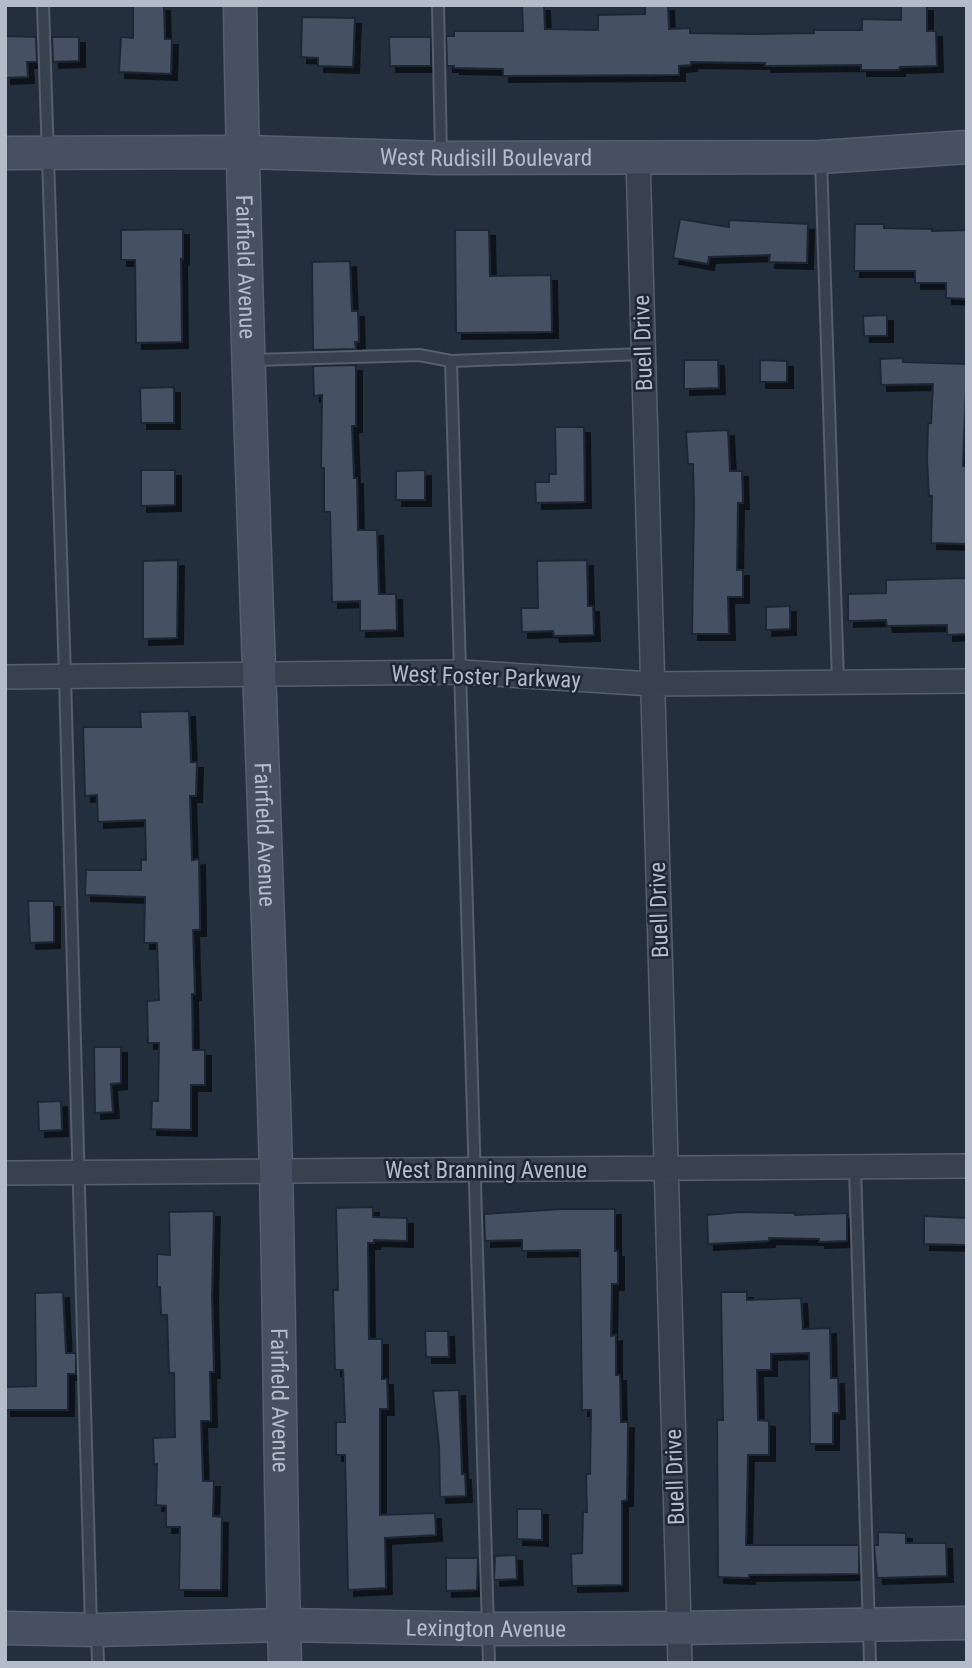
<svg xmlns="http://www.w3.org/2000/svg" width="972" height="1668" viewBox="0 0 972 1668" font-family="'Roboto Condensed',sans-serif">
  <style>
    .building { fill: #455162; stroke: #1f2835; stroke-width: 2; filter: url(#shadow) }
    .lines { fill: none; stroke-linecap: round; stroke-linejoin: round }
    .lane-casing { stroke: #565f6c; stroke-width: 14 }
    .street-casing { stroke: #565f6c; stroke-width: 26 }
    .secondary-casing { stroke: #565f6c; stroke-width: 35 }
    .lane { stroke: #38414e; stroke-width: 10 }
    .street { stroke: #38414e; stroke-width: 23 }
    .secondary { stroke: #465061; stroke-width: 32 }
    .labels { text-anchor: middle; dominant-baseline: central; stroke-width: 5; stroke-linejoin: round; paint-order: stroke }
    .street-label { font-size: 23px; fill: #b4bcc9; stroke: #1d2633 }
  </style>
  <defs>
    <filter id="shadow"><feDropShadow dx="6" dy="6" stdDeviation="0" flood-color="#0009"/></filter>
  </defs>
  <rect width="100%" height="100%" fill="#242f3e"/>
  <!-- building -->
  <path class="building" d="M 133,5 L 164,5 L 165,39 L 172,39 L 171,74 L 119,72 L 121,37 L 133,38 Z
    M 522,5 L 544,5 L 545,29 L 598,30 L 598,15 L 645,14 L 645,5 L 668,5 L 669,29 L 690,28 L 690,33 L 756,34 L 814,33 L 814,30 L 862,30 L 862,19 L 901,20 L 901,5 L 927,5 L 927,31 L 936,31 L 937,66 L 900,67 L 899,70 L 861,70 L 861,65 L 765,66 L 765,63 L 691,62 L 691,65 L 679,66 L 679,75 L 503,76 L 503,69 L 454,68 L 454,66 L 447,66 L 446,36 L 454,36 L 454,31 L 523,31 Z
    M 302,17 L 355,18 L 353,67 L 318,66 L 318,58 L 301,57 Z
    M 5,36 L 36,37 L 37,62 L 27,62 L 28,77 L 5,78 Z
    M 52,37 L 79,37 L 79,61 L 53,62 Z
    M 389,37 L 431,37 L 431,66 L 390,66 Z
    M 680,219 L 729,227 L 729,220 L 808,224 L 807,263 L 769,262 L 770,255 L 709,257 L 708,264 L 673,258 Z
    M 855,224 L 884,224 L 884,228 L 932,229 L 932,231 L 967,230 L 967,299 L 946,298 L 946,283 L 915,283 L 915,271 L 854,271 Z
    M 183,229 L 183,259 L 181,259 L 182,342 L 136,343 L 135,260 L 121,260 L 121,230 Z
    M 455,230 L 489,230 L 490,276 L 551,275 L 552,332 L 456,333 Z
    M 350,261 L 352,311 L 358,311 L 359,342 L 355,342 L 356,349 L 313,350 L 312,262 Z
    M 887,315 L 887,336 L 864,336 L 863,316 Z
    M 903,358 L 903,362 L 967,364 L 963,466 L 967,466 L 967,544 L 931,543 L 932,496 L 929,496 L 927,460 L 928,423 L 931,423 L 933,384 L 881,385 L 880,359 Z
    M 684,360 L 718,360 L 719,388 L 684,389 Z
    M 760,360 L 787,361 L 787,382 L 760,382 Z
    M 356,365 L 356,426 L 352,426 L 354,478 L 357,478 L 358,530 L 377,530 L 379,594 L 396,594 L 397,630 L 360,631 L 360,601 L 332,602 L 330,512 L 324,512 L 324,468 L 321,468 L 322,395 L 314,396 L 313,366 Z
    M 174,387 L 174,423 L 141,423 L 140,388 Z
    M 555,427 L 584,427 L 585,502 L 536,503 L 535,482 L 549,482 L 549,474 L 556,474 Z
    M 728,430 L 730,471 L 742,471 L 743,503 L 738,503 L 737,570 L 743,570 L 743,597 L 728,597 L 729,634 L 692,634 L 694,504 L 693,464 L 688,464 L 686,432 Z
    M 141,470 L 175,470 L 175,505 L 141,506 Z
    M 425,470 L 425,500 L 396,500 L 396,471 Z
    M 178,560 L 177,638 L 143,639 L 143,561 Z
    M 587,560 L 588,606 L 593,606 L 594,635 L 554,636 L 553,631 L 522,632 L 521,608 L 538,608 L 537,561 Z
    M 967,578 L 967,634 L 947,635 L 947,625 L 887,626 L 886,620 L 848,621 L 848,594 L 886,593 L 886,580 Z
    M 790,606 L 790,629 L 766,630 L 766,607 Z
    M 189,711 L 191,762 L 197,762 L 196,796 L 190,796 L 192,860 L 199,859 L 200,919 L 200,930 L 193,930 L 195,994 L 192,994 L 193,1050 L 205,1050 L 205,1085 L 191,1085 L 191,1130 L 151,1129 L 152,1101 L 158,1101 L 159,1043 L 148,1043 L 147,1001 L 159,1000 L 157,943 L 144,943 L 145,897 L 85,895 L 86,870 L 141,870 L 141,860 L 146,860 L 145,820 L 98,822 L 97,795 L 85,796 L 83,727 L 141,727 L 140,712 Z
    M 28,901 L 54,901 L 54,942 L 30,943 Z
    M 94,1047 L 121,1047 L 121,1083 L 111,1084 L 113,1112 L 95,1113 Z
    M 61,1101 L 62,1130 L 39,1131 L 38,1102 Z
    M 373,1207 L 373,1217 L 407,1218 L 407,1241 L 374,1240 L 374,1243 L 368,1243 L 369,1339 L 382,1339 L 382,1379 L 387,1379 L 388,1409 L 380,1409 L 380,1515 L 435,1513 L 436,1535 L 385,1538 L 386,1588 L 348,1590 L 345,1455 L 336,1455 L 336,1422 L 345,1422 L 343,1370 L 335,1370 L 333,1290 L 338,1290 L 336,1208 Z
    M 561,1209 L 615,1209 L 615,1251 L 618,1251 L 618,1284 L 612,1284 L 611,1336 L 616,1335 L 616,1375 L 620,1375 L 621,1422 L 628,1422 L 627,1500 L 622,1501 L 622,1585 L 572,1586 L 571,1554 L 582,1553 L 583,1512 L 587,1512 L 586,1474 L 590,1474 L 591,1410 L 582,1410 L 580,1250 L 522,1251 L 522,1240 L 485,1241 L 484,1214 Z
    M 214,1211 L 212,1296 L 214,1372 L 210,1372 L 211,1421 L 201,1421 L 203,1481 L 214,1481 L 213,1516 L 222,1517 L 221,1590 L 179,1590 L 180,1527 L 166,1527 L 166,1506 L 156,1505 L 157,1464 L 154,1465 L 153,1438 L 175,1437 L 174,1373 L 169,1373 L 167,1315 L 161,1315 L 160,1287 L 157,1287 L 157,1254 L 170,1255 L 169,1212 Z
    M 740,1212 L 795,1213 L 795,1215 L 847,1213 L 847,1241 L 819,1242 L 819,1239 L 769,1238 L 769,1241 L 708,1244 L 707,1215 Z
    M 924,1216 L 967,1218 L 967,1245 L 924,1244 Z
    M 63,1292 L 66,1353 L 76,1353 L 76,1374 L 68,1374 L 68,1410 L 5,1410 L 5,1387 L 36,1386 L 35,1293 Z
    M 721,1292 L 747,1292 L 747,1300 L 801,1298 L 803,1329 L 830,1328 L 831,1378 L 838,1378 L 839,1413 L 833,1413 L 833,1444 L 810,1444 L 809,1353 L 771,1354 L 771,1370 L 757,1370 L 758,1420 L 769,1421 L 769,1455 L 748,1455 L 746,1545 L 859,1545 L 859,1574 L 749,1575 L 749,1578 L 718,1577 L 717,1420 L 723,1420 Z
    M 425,1331 L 448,1331 L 449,1357 L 426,1357 Z
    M 459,1390 L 462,1474 L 465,1474 L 466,1496 L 440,1497 L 439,1446 L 433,1391 Z
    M 517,1509 L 542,1509 L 542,1540 L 517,1539 Z
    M 878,1532 L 906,1533 L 906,1543 L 946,1543 L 947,1576 L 877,1578 L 874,1545 L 878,1545 Z
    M 516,1555 L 517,1579 L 494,1580 L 495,1556 Z
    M 446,1558 L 478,1558 L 477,1590 L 446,1591 Z"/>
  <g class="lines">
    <!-- lane casing -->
    <g class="lane-casing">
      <path id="lane" d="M 43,5 L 65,677 L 91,1627
        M 438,5 L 441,155
        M 821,160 L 838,682
        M 251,360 L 419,355 L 451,361 L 644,354
        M 451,361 L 489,1663
        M 855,1167 L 870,1663
        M 97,1633 L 98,1663"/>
    </g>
    <!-- street casing -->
    <g class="street-casing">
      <path id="street" d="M 638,158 L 680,1663
        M 5,677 L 461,672 L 652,684 L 967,681
        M 5,1173 L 967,1166"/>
    </g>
    <!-- secondary casing -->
    <g class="secondary-casing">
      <g id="secondary">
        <path id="s1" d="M 240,5 C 246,394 265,783 276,1171 C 280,1335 280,1499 285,1663"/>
        <path id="s2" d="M 5,153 L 242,152 L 441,158 L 821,157 L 967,147"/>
        <path id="s3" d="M 5,1628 L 97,1630 L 284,1625 L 488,1629 L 679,1628 L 967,1623"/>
      </g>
    </g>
    <!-- lane -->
    <use href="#lane" class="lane"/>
    <!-- street -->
    <use href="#street" class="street"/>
    <!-- secondary -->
    <use href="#secondary" class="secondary"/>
  </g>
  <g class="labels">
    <!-- street labels -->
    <g class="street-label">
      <text stroke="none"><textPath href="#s2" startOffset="481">West Rudisill Boulevard</textPath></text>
      <text stroke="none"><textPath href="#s1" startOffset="262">Fairfield Avenue</textPath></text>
      <text transform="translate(643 343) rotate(-92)">Buell Drive</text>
      <text transform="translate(486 677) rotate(2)">West Foster Parkway</text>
      <text stroke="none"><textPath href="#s1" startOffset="830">Fairfield Avenue</textPath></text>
      <text transform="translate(659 910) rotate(-92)">Buell Drive</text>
      <text x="486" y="1170">West Branning Avenue</text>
      <text stroke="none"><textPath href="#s1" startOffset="1396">Fairfield Avenue</textPath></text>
      <text transform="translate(675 1477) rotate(-92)">Buell Drive</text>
      <text stroke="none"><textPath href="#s3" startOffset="481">Lexington Avenue</textPath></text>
    </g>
  </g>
  <!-- border -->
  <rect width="972" height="1668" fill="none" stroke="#b4bcc9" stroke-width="14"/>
</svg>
